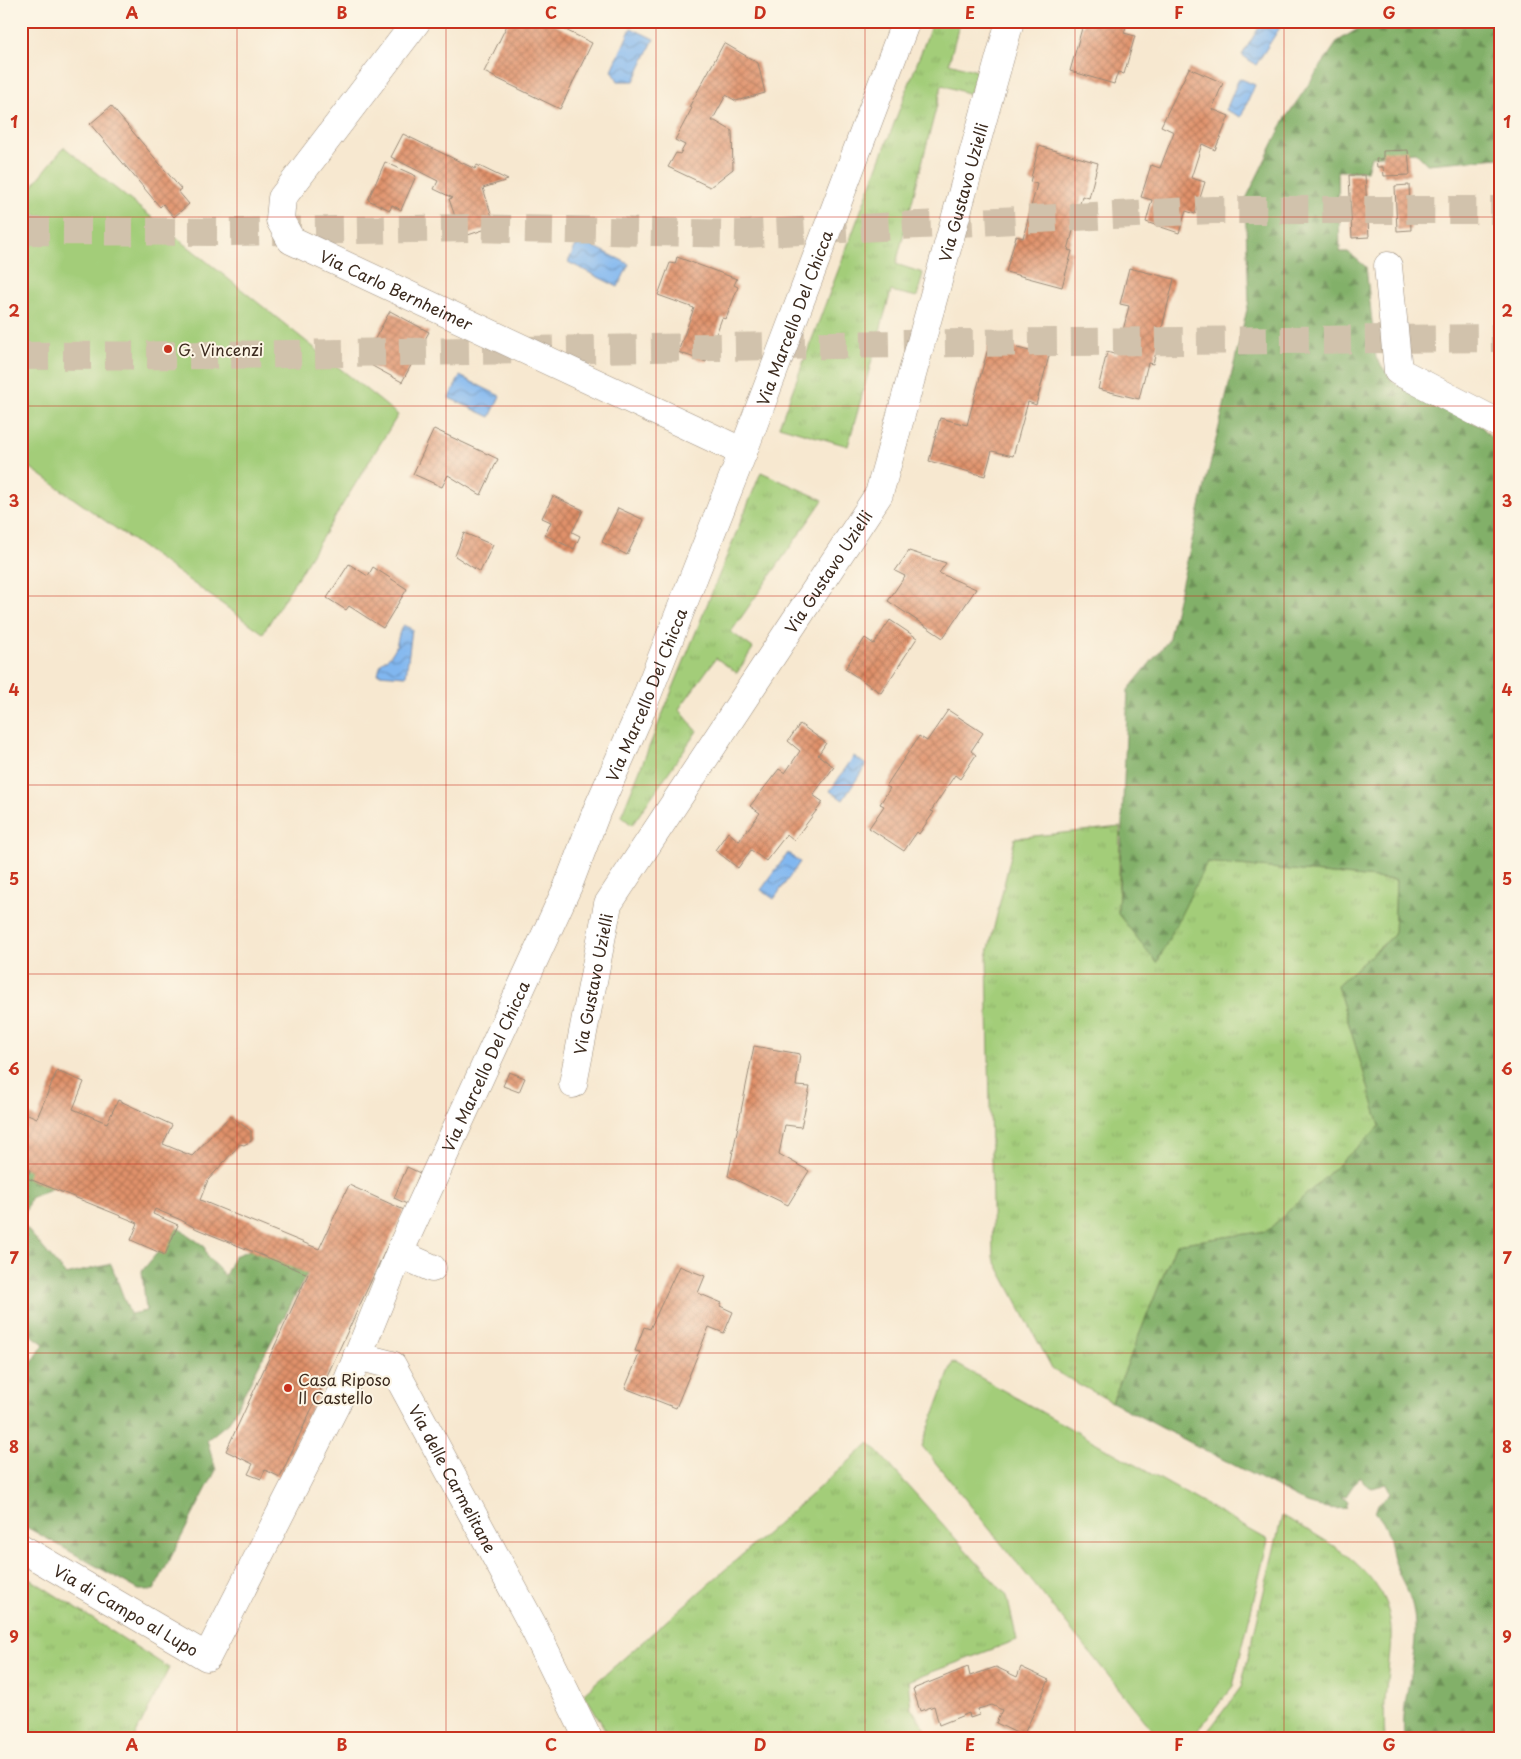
<svg xmlns="http://www.w3.org/2000/svg" width="1521" height="1759" viewBox="0 0 1521 1759" font-family="'Playpen Sans',sans-serif">
  <style>
    .grass { fill: url(#grass-tufts); stroke: #6f7c4c }
    .forest { fill: url(#forest-firs); stroke: #5e6d44 }
    .garden { fill: #a3cd79; stroke: #6f7c4c }
    .water { fill: url(#water-waves); stroke: #5e7087 }
    .building { fill: url(#building-cross-hatch) }
    .lines { fill: none; stroke-linecap: round; stroke-linejoin: round }
    .highway-tunnel { stroke: #d1c2ac; stroke-width: 28; stroke-dasharray: 28 14; stroke-linecap: butt }
    .minor-casing { stroke: #998977; stroke-width: 29 }
    .minor { stroke: #fff; stroke-width: 28 }
    .grid { fill: none; stroke: #c8321e; stroke-width: 1; stroke-opacity: 0.55 }
    .poi-dot { fill: #c8321e; stroke: #fcf5e5; stroke-width: 2 }
    .labels { text-anchor: middle; dominant-baseline: central; stroke-width: 4; stroke-linejoin: round; paint-order: stroke }
    .street-label { font-size: 16px; fill: #3b2a1e; stroke: #fcf5e5 }
    .poi-label { font-size: 16px; fill: #3b2a1e; stroke: #fcf5e5; text-anchor: start }
    .neatline { fill: none; stroke: #c8321e; stroke-width: 2 }
    .grid-label { font-size: 16px; text-anchor: middle; font-weight: bold; fill: #c8321e }
  </style>
  <defs>
    <pattern id="grass-tufts" width="24" height="20" patternUnits="userSpaceOnUse" patternTransform="scale(1.25)"><rect width="24" height="20" fill="#a3cd79"/><path d="M3 7l-1-3M5 7V3M7 7l1-3M15 17l-1-3M17 17v-4M19 17l1-3" fill="none" stroke="#8db068"/></pattern>
    <pattern id="forest-firs" width="22" height="20" patternUnits="userSpaceOnUse" patternTransform="scale(1.25)"><rect width="22" height="20" fill="#82b069"/><path d="M5 1l3.5 6h-7zM16 11l3.5 6h-7z" fill="#6c8f56"/></pattern>
    <pattern id="water-waves" width="16" height="10" patternUnits="userSpaceOnUse" patternTransform="scale(1.25)"><rect width="16" height="10" fill="#81b7f0"/><path d="M0 5q4-4 8 0t8 0" fill="none" stroke="#6b95c2"/></pattern>
    <pattern id="building-cross-hatch" width="8" height="8" patternUnits="userSpaceOnUse" patternTransform="scale(1.25)"><rect width="8" height="8" fill="#e0916a"/><path d="M0 0l8 8M0 8l8-8" fill="none" stroke="#b77757"/></pattern>
  </defs>
  <rect width="100%" height="100%" fill="#fcf5e5"/>
  <filter id="ink" filterUnits="userSpaceOnUse"><feTurbulence type="fractalNoise" baseFrequency=".02" numOctaves="2"/><feDisplacementMap in="SourceGraphic" scale="10" xChannelSelector="R" yChannelSelector="G"/><feConvolveMatrix kernelMatrix="1 2 1 2 8 2 1 2 1" color-interpolation-filters="sRGB"/></filter>
  <filter id="wash" filterUnits="userSpaceOnUse"><feTurbulence type="fractalNoise" baseFrequency=".0096" numOctaves="4" result="noise"/><feDisplacementMap in="SourceGraphic" scale="20" xChannelSelector="R" yChannelSelector="G"/><feGaussianBlur stdDeviation="1.12" result="paint"/><feColorMatrix in="noise" values="0 0 0 0 0 0 0 0 0 0 0 0 0 0 0 0 0 1.4 0 .05"/><feComposite in="paint" operator="in"/></filter>
  <g filter="url(#wash)">
    <rect width="100%" height="100%" fill="#f7e8d0"/>
    <!-- grass -->
    <path class="grass" d="M 933,21 L 960,21 L 949,63 L 977,71 L 970,94 L 942,85 L 896,264 L 923,273 L 917,297 L 891,291 L 848,446 L 779,426 Z
      M 761,472 L 823,500 L 731,632 L 753,648 L 737,673 L 716,658 L 679,709 L 697,731 L 632,825 L 621,816 Z
      M 1120,827 L 1118,914 L 1207,862 L 1396,880 L 1394,935 L 1337,985 L 1380,1126 L 1267,1231 L 1176,1244 L 1112,1402 L 1053,1370 L 993,1257 L 987,957 L 1015,838 Z
      M 870,1443 L 1007,1596 L 1017,1640 L 908,1681 L 911,1708 L 932,1738 L 610,1738 L 584,1693 Z
      M 1282,1516 C 1330,1542 1395,1575 1391,1639 C 1389,1672 1382,1705 1385,1738 L 1203,1738 L 1241,1687 Z
      M 21,1573 L 169,1668 L 134,1738 L 21,1738 Z"/>
    <!-- forest -->
    <path class="forest" d="M 1371,21 L 1500,21 L 1500,158 L 1427,164 L 1415,152 L 1371,156 L 1367,171 L 1338,171 L 1340,252 L 1348,252 L 1366,267 L 1376,358 L 1394,383 L 1482,427 L 1500,447 L 1500,522 L 1495,523 L 1500,543 L 1500,1738 L 1404,1738 C 1400,1695 1422,1652 1413,1608 C 1410,1592 1399,1577 1394,1562 C 1388,1543 1391,1527 1375,1513 L 1378,1504 L 1390,1494 L 1387,1484 L 1372,1488 L 1365,1484 L 1359,1477 L 1346,1496 L 1341,1497 L 1348,1501 L 1346,1508 C 1332,1510 1320,1507 1307,1503 L 1112,1402 L 1176,1244 L 1267,1231 L 1380,1126 L 1337,985 L 1394,935 L 1396,880 L 1207,862 L 1157,963 L 1118,914 L 1128,690 L 1168,641 L 1249,301 L 1245,201 L 1285,119 L 1338,41 Z
      M 21,1150 L 53,1188 L 30,1198 L 22,1223 L 66,1275 L 111,1264 L 130,1314 L 146,1311 L 142,1271 L 178,1228 L 204,1246 L 207,1256 L 225,1276 L 234,1256 L 290,1235 L 309,1270 L 229,1422 L 207,1440 L 216,1470 L 154,1590 L 139,1590 L 21,1524 L 21,1380 L 44,1344 L 22,1328 L 21,1330 Z"/>
    <!-- garden -->
    <path class="garden" d="M 64,147 L 398,415 L 263,633 L 21,461 L 21,200 Z
      M 953,1362 L 1268,1540 L 1233,1686 L 1192,1738 L 1159,1738 L 922,1446 Z"/>
    <!-- water -->
    <path class="water" d="M 1263,21 L 1284,21 L 1256,65 L 1242,55 Z
      M 631,28 L 654,39 L 634,81 L 618,81 L 612,70 Z
      M 1239,78 L 1255,85 L 1241,117 L 1226,110 Z
      M 579,239 L 629,264 L 618,287 L 568,262 Z
      M 460,376 L 500,396 L 490,417 L 449,398 Z
      M 403,625 L 412,629 L 406,676 L 378,674 C 382,655 384,665 393,652 C 398,645 397,635 403,625 Z
      M 854,756 L 866,765 L 843,800 L 830,791 Z
      M 788,853 L 800,862 L 774,899 L 761,890 Z"/>
    <g id="blocks">
      <!-- building -->
      <path class="building" d="M 509,21 L 547,21 L 592,43 L 560,109 L 484,72 Z
        M 1084,21 L 1128,21 L 1124,33 L 1135,36 L 1124,74 L 1118,72 L 1114,84 L 1070,71 Z
        M 724,43 L 758,63 L 765,93 L 736,101 L 726,95 L 712,121 L 715,121 L 732,131 L 733,169 L 710,187 L 668,167 L 676,153 L 680,154 L 685,145 L 675,140 L 692,108 L 689,107 Z
        M 1189,68 L 1223,83 L 1212,109 L 1229,116 L 1215,150 L 1202,144 L 1191,178 L 1205,182 L 1195,214 L 1186,211 L 1179,233 L 1146,222 L 1152,200 L 1141,197 L 1151,165 L 1160,168 L 1174,132 L 1161,126 Z
        M 111,106 L 181,189 L 178,191 L 189,204 L 174,217 L 163,204 L 160,207 L 90,124 Z
        M 403,134 L 475,169 L 477,165 L 508,180 L 483,188 L 495,226 L 462,237 L 449,199 L 453,198 L 434,189 L 438,181 L 391,157 Z
        M 1039,146 L 1098,163 L 1089,198 L 1082,196 L 1068,250 L 1072,251 L 1062,287 L 1006,272 L 1016,236 L 1023,238 L 1037,184 L 1030,182 Z
        M 1408,150 L 1410,175 L 1384,176 L 1383,167 L 1377,167 L 1376,159 L 1383,159 L 1383,151 Z
        M 385,162 L 416,176 L 401,210 L 392,205 L 390,210 L 368,200 Z
        M 1349,175 L 1365,175 L 1369,237 L 1352,238 Z
        M 1409,185 L 1411,230 L 1397,231 L 1395,186 Z
        M 677,257 L 737,279 L 734,285 L 738,287 L 726,319 L 722,318 L 706,362 L 678,352 L 694,308 L 658,295 L 670,263 L 675,264 Z
        M 1129,268 L 1174,279 L 1153,364 L 1148,363 L 1139,399 L 1098,389 L 1107,352 L 1117,355 L 1129,306 L 1120,304 Z
        M 390,311 L 429,332 L 402,382 L 363,361 Z
        M 990,341 L 1049,356 L 1036,405 L 1028,402 L 1013,456 L 992,451 L 985,476 L 929,461 L 940,418 L 967,425 Z
        M 434,429 L 498,459 L 481,495 L 448,475 L 442,487 L 413,474 Z
        M 553,496 L 583,510 L 572,532 L 580,536 L 574,549 L 545,535 L 551,522 L 542,518 Z
        M 618,508 L 644,520 L 627,555 L 602,542 Z
        M 464,533 L 493,545 L 480,572 L 455,556 Z
        M 909,551 L 946,563 L 939,573 L 976,589 L 943,638 L 888,601 L 905,576 L 895,571 Z
        M 349,564 L 368,576 L 373,567 L 407,589 L 383,628 L 349,606 L 346,610 L 327,598 Z
        M 890,620 L 917,638 L 881,693 L 845,669 L 865,638 L 874,644 Z
        M 948,710 L 983,733 L 971,751 L 976,755 L 960,779 L 955,775 L 931,811 L 934,812 L 919,834 L 917,832 L 904,851 L 869,828 L 884,806 L 880,804 L 890,788 L 886,786 L 919,736 L 927,741 Z
        M 800,724 L 826,743 L 818,755 L 834,767 L 813,795 L 823,802 L 794,840 L 787,834 L 766,861 L 751,850 L 738,868 L 715,850 L 728,832 L 739,841 L 760,813 L 750,806 L 779,769 L 785,773 L 800,751 L 788,741 Z
        M 754,1046 L 800,1054 L 796,1086 L 810,1087 L 801,1127 L 785,1125 L 779,1154 L 809,1171 L 788,1205 L 728,1176 Z
        M 57,1071 L 84,1082 L 73,1109 L 107,1123 L 118,1100 L 172,1125 L 163,1144 L 192,1156 L 230,1116 L 251,1131 L 251,1141 L 244,1145 L 240,1144 L 208,1180 L 200,1200 L 319,1249 L 349,1185 L 404,1210 L 280,1477 L 265,1470 L 261,1479 L 248,1474 L 253,1464 L 226,1451 L 308,1274 L 197,1229 L 181,1220 L 155,1209 L 153,1214 L 178,1225 L 165,1255 L 131,1240 L 138,1223 L 27,1178 L 30,1170 L 21,1167 L 21,1140 L 24,1133 L 21,1132 L 21,1118 L 23,1112 L 37,1118 Z
        M 509,1072 L 525,1078 L 519,1092 L 503,1086 Z
        M 407,1167 L 420,1173 L 407,1204 L 394,1198 Z
        M 679,1266 L 705,1276 L 698,1293 L 722,1303 L 720,1306 L 733,1312 L 724,1333 L 709,1327 L 676,1408 L 625,1388 L 640,1352 L 635,1351 L 644,1327 L 650,1329 Z
        M 968,1667 L 970,1676 L 996,1667 L 1017,1677 L 1021,1667 L 1049,1680 L 1023,1736 L 996,1723 L 1002,1710 L 992,1705 L 978,1709 L 979,1715 L 970,1718 L 969,1713 L 939,1725 L 934,1706 L 920,1711 L 913,1689 Z"/>
    </g>
  </g>
  <g filter="url(#ink)">
    <use href="#blocks" fill-opacity="0" stroke="#998977" stroke-width="1"/>
    <g class="lines">
      <!-- highway-tunnel -->
      <path class="highway-tunnel" d="M 21,231 L 229,232 L 471,228 L 743,234 L 1213,210 L 1500,210
        M 21,356 L 221,355 L 960,343 L 1500,338"/>
      <!-- minor casing -->
      <g class="minor-casing">
        <g id="minor">
          <path id="s1" d="M 417,21 L 282,198 L 280,220 L 291,240 L 743,452"/>
          <path d="M 1388,266 L 1398,371 L 1500,424"/>
          <path id="s2" d="M 573,1084 L 608,904 L 879,494 L 1010,21"/>
          <path d="M 400,1254 L 432,1268"/>
          <path id="s3" d="M 357,1356 L 392,1365 L 532,1624 L 588,1738"/>
          <path id="s4" d="M 21,1548 L 207,1657 L 346,1385 L 404,1242 L 568,886 L 597,810 L 640,713 L 743,452 L 906,21"/>
        </g>
      </g>
      <!-- minor -->
      <use href="#minor" class="minor"/>
    </g>
  </g>
  <!-- grid -->
  <path class="grid" d="M 237,21 L 237,1738M 446,21 L 446,1738M 656,21 L 656,1738M 865,21 L 865,1738M 1075,21 L 1075,1738M 1284,21 L 1284,1738M 21,217 L 1500,217M 21,406 L 1500,406M 21,596 L 1500,596M 21,785 L 1500,785M 21,974 L 1500,974M 21,1164 L 1500,1164M 21,1353 L 1500,1353M 21,1542 L 1500,1542"/>
  <!-- markers -->
  <g class="poi-dot">
    <circle cx="168" cy="349" r="5"/>
    <circle cx="288" cy="1388" r="5"/>
  </g>
  <g class="labels">
    <!-- street labels -->
    <g class="street-label">
      <text stroke="none"><textPath href="#s2" startOffset="988">Via Gustavo Uzielli</textPath></text>
      <text stroke="none"><textPath href="#s1" startOffset="384">Via Carlo Bernheimer</textPath></text>
      <text stroke="none"><textPath href="#s4" startOffset="1679">Via Marcello Del Chicca</textPath></text>
      <text stroke="none"><textPath href="#s2" startOffset="582">Via Gustavo Uzielli</textPath></text>
      <text stroke="none"><textPath href="#s4" startOffset="1274">Via Marcello Del Chicca</textPath></text>
      <text stroke="none"><textPath href="#s2" startOffset="102">Via Gustavo Uzielli</textPath></text>
      <text stroke="none"><textPath href="#s4" startOffset="869">Via Marcello Del Chicca</textPath></text>
      <text stroke="none"><textPath href="#s3" startOffset="165">Via delle Carmelitane</textPath></text>
      <text stroke="none"><textPath href="#s4" startOffset="122">Via di Campo al Lupo</textPath></text>
    </g>
    <!-- poi labels -->
    <g class="poi-label">
      <text x="178" y="349">G. Vincenzi</text>
      <text x="298" y="1379">Casa Riposo<tspan x="298" dy="18">Il Castello</tspan></text>
    </g>
  </g>
  <!-- margin -->
  <rect width="1521" height="1759" fill="none" stroke="#fcf5e5" stroke-width="55"/>
  <rect x="28" y="28" width="1466" height="1704" class="neatline"/>
  <g class="grid-label">
    <text x="132" y="19">A</text>
    <text x="342" y="19">B</text>
    <text x="551" y="19">C</text>
    <text x="760" y="19">D</text>
    <text x="970" y="19">E</text>
    <text x="1179" y="19">F</text>
    <text x="1389" y="19">G</text>
    <text x="14" y="128">1</text>
    <text x="1507" y="128">1</text>
    <text x="14" y="317">2</text>
    <text x="1507" y="317">2</text>
    <text x="14" y="507">3</text>
    <text x="1507" y="507">3</text>
    <text x="14" y="696">4</text>
    <text x="1507" y="696">4</text>
    <text x="14" y="885">5</text>
    <text x="1507" y="885">5</text>
    <text x="14" y="1075">6</text>
    <text x="1507" y="1075">6</text>
    <text x="14" y="1264">7</text>
    <text x="1507" y="1264">7</text>
    <text x="14" y="1453">8</text>
    <text x="1507" y="1453">8</text>
    <text x="14" y="1643">9</text>
    <text x="1507" y="1643">9</text>
    <text x="132" y="1751">A</text>
    <text x="342" y="1751">B</text>
    <text x="551" y="1751">C</text>
    <text x="760" y="1751">D</text>
    <text x="970" y="1751">E</text>
    <text x="1179" y="1751">F</text>
    <text x="1389" y="1751">G</text>
  </g>
</svg>
